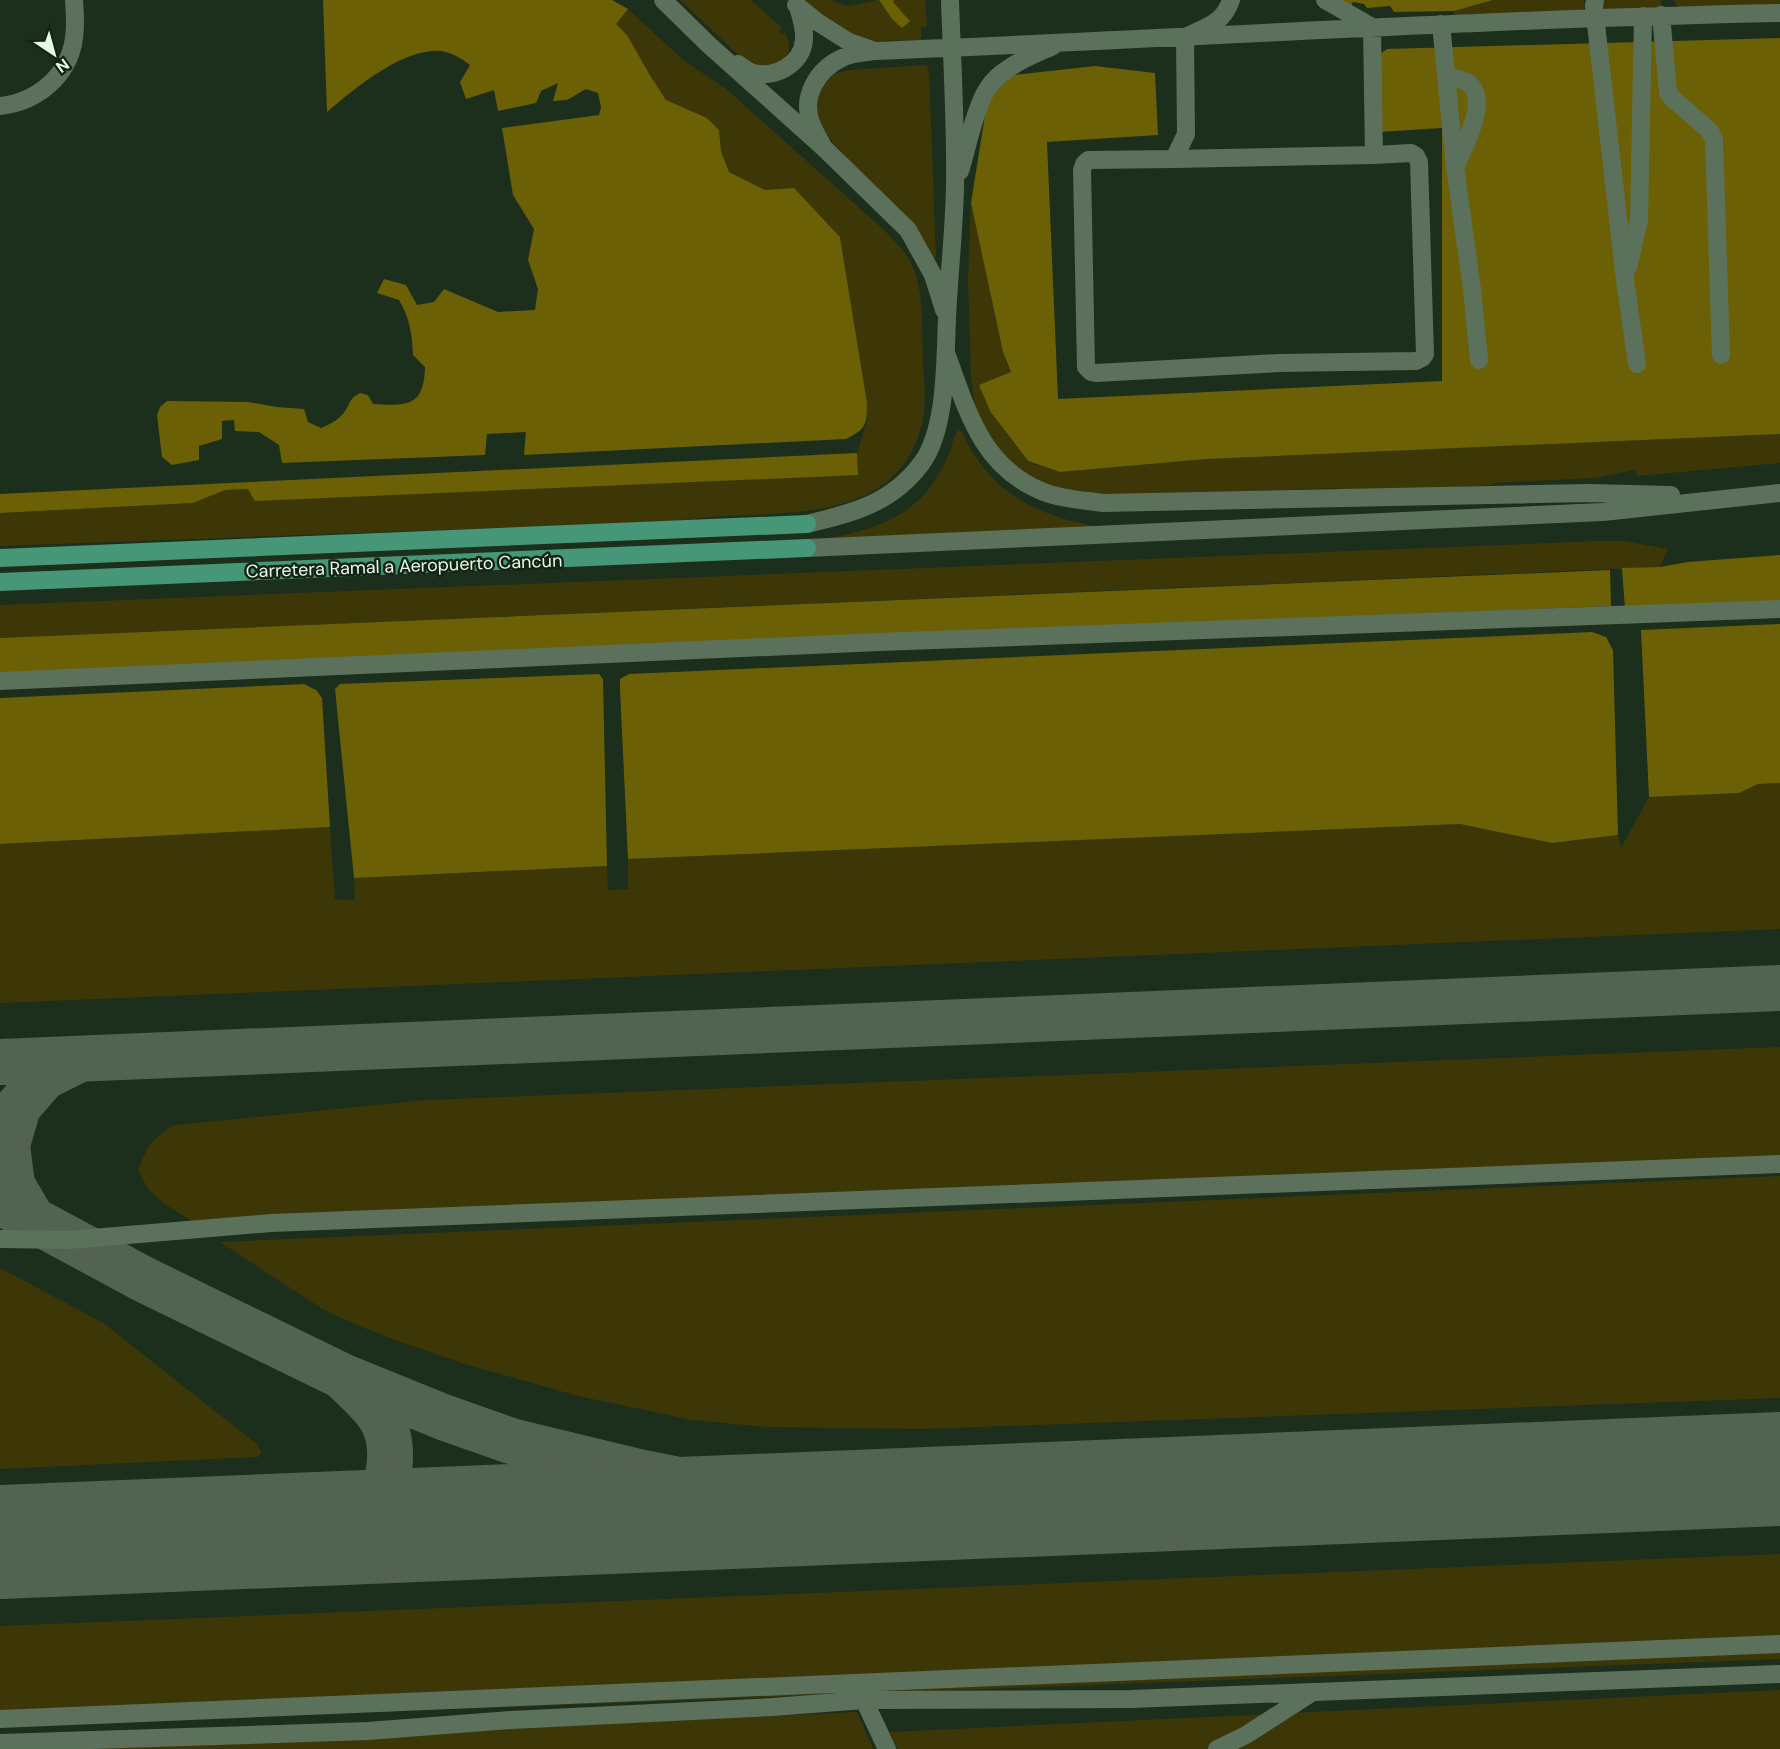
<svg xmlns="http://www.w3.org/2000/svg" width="1780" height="1749" viewBox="0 0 1780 1749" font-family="'DM Sans',sans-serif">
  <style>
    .green { fill: #3d3708 }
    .forest { fill: #6c6006 }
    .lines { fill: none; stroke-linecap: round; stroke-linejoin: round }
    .taxiway { stroke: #536353; stroke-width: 46 }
    .runway { stroke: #536353; stroke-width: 114 }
    .minor { stroke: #5c715c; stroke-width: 18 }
    .major { stroke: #469777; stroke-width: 18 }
    .labels { text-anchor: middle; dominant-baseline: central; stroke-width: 5; stroke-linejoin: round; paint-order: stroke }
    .street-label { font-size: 18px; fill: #eaf6ea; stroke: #122413 }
  </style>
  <rect width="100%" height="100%" fill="#1c2e1c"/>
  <!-- green -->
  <path class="green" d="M 680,0 L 751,0 L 782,28 L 779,31 L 781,35 L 785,32 C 792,48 790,55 779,67 L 751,67 Z
    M 799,0 L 830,0 L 848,6 L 879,0 L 892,19 L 910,21 L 893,2 L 894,0 L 925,0 L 927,26 L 921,28 L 921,40 L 873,41 L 857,36 L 838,28 Z
    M 1493,0 L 1584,0 C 1585,6 1585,8 1581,12 L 1509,16 L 1454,14 L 1454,11 Z
    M 1598,0 L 1661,0 L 1661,8 L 1602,12 Z
    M 1674,0 L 1780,0 L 1780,4 L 1678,8 Z
    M 628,9 L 682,59 L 725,88 L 883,229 C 894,240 905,251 912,265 C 924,288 922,333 923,360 C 924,382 927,406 921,428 C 896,517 800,512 726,516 C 704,517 683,520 662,522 L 0,546 L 0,513 L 193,503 L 225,490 L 858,475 L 857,453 L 867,422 L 867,403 L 840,237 L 794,188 L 765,190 L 729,172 L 721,151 L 719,130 L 707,118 L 666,100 L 651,77 L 627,35 L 615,24 Z
    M 926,65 L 929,71 L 936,258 L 932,259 L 898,215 L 823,131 L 815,108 L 817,97 L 825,80 L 836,73 L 849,70 Z
    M 971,203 L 1003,352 L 1011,373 L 979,385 L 990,411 L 1028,462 L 1060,472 L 1206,459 L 1780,434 L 1780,463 L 1637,476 L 1636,470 L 1594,478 L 1493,483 L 1492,485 L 1342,493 L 1336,488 L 1130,496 L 1065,493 L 1003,463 L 975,410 L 971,375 L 968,280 Z
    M 959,430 L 962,432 C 993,499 1044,519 1114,529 L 809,542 C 856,533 907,525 935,480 C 941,471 946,461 950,451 C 953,443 953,435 959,430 Z
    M 1599,541 L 1624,541 L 1668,549 L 1660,567 L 0,638 L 0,605 Z
    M 1780,783 L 1780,929 L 0,1003 L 0,844 L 330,827 L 335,899 L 355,900 L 354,878 L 607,866 L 608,890 L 628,889 L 628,859 L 1460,824 L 1552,843 L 1618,835 L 1621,848 L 1649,797 L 1739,793 L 1758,784 Z
    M 1780,1047 L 1780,1160 L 198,1225 L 163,1203 L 149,1190 L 138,1171 C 147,1146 152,1138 175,1125 L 426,1100 Z
    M 1780,1176 L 1780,1398 L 923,1429 L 768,1427 L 692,1420 L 578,1396 L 468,1365 L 395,1340 L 359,1326 L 324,1310 L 220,1242 Z
    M 0,1268 L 102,1322 L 258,1445 L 261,1452 L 258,1457 L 0,1469 Z
    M 1780,1554 L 1780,1659 L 0,1726 L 0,1626 Z
    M 1780,1690 L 1780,1749 L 897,1749 L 890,1732 Z
    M 857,1712 L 873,1749 L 77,1749 Z"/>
  <!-- forest -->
  <path class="forest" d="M 323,0 L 612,0 L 628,9 L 616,24 L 627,35 L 651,77 L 666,100 L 707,118 L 719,130 L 721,151 L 729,172 L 765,190 L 794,188 L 840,237 L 867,403 C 867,425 866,429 846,439 L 524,455 L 526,432 L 487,434 L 485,455 L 282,463 L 279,445 L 259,432 L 235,431 L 234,420 L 222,421 L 222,439 L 199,446 L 199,460 L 172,465 L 162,457 L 157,415 L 160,407 L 167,401 L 248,402 L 277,407 L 304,409 L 308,422 L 321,428 C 330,424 339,420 345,411 C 352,401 348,400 360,393 L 368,395 L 373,404 C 407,406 424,407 425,367 L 413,355 C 412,335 410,318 399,300 L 377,293 L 384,279 L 406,285 L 417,305 L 434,302 L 444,289 L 498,312 L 535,310 L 538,289 L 528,260 L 534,229 L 513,195 L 502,128 L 599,115 L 601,107 L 598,93 L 586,89 L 567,100 L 553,101 L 558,83 L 541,91 L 536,103 L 498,111 L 494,90 L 466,99 L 460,82 L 470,65 C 460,57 446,49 432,51 C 396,54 354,89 327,112 Z
    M 879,0 L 894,0 L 893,2 L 910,21 L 902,28 L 892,19 Z
    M 1338,0 L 1493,0 L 1454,11 L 1394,12 L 1390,6 L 1367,8 L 1364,4 L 1353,2 L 1350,7 Z
    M 1780,38 L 1780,434 L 1206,459 L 1060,472 L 1028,461 L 990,411 L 979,385 L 1011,372 L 1003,352 L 971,203 L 989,90 L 1014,75 L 1095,66 L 1155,73 L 1158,135 L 1047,142 L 1058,399 L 1442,381 L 1442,128 L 1379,132 L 1380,54 L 1387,49 Z
    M 857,453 L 858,475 L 255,501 L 248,489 L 225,490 L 193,503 L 0,513 L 0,494 Z
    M 1780,555 L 1780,603 L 1625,609 L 1622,568 L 1660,567 L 1688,562 Z
    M 1610,570 L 1611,606 L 0,673 L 0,638 Z
    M 1780,624 L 1780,783 L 1758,784 L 1739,793 L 1649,797 L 1641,630 Z
    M 1592,632 L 1606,637 L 1613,650 L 1618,835 L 1552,843 L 1460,824 L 628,859 L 620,689 L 620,679 L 629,674 Z
    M 599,674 L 603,679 L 607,866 L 354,878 L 335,689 L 340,684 Z
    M 304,684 L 316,690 L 322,698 L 330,827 L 0,844 L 0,698 Z"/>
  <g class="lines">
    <!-- taxiway -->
    <path class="taxiway" d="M 0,1062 L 1780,988
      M 0,1202 L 143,1279 L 342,1376 L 443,1417 L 511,1441 L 639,1472 L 817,1508
      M 32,1219 L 12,1185 L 7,1145 L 18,1107 L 44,1077 L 80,1059
      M 326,1528 C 341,1523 356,1519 368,1510 C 392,1491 396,1445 382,1420 C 373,1404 358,1392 345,1379"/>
    <!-- runway -->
    <path class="runway" d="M 0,1542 L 1780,1469"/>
    <!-- minor -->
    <path class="minor" d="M 663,0 L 709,45 L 824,148 L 908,230 L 933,275 L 944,310
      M 1231,0 C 1223,24 1206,27 1185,37 L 1186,134 L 1174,159 L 1374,155 L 1372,27 L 1325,0
      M 1595,0 L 1594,6 L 1625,280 L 1637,364
      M 796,5 L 819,23 L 849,42 L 872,50
      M 1661,15 L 1668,92 L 1672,98 L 1710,131 L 1714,140 L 1721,355
      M 1441,24 L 1455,167 L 1472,289 L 1479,360
      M 738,64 C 742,67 746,70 750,72 C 773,80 802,65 804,40 C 805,29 801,17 798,7
      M 1446,78 C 1501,76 1468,139 1456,165
      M 0,106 C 37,102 69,76 74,38 C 76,25 75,13 74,0
      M 824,148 C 819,139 814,131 811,123 C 801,96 818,69 842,58 C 852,53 864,53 874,51 C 1176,39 1478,19 1780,13
      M 1174,159 L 1088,160 L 1084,164 L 1082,170 L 1086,367 L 1091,372 L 1096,373 L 1279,363 L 1416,361 L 1422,358 L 1425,354 L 1419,162 L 1416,156 L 1411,153 L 1374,155
      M 960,171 C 967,149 975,107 988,88 C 993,80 1000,74 1008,69 C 1021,59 1038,53 1053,46
      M 1628,267 L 1639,220 L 1643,16
      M 946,353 C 967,409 980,464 1039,490 C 1059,499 1082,500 1103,503 L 1589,493 L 1671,495
      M 807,524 C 852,513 891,504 921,464 C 947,430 945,360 947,318 C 949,275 954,231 955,187 C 956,125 952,62 950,0
      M 807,548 L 1603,512 L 1780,493
      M 0,681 L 879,642 L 1780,609
      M 0,1239 L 68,1240 L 271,1223 L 1780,1164
      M 864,1700 L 887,1749
      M 0,1719 L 1780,1644
      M 0,1743 L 368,1731 L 511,1720 L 773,1707 L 864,1700 L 1131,1699 L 1780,1674
      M 1217,1749 L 1246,1735 L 1313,1692"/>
    <!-- major -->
    <path class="major" d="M 0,558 L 807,524
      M 0,582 L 807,548"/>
  </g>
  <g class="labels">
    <!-- street labels -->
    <g class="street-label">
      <text transform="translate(404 566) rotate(-2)">Carretera Ramal a Aeropuerto Cancún</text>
    </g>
  </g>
  <!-- north arrow -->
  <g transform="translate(54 54) rotate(144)" stroke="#122413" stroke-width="4.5" paint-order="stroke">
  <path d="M0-4.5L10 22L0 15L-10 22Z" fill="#eaf6ea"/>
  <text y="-9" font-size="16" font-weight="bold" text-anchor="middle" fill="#eaf6ea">N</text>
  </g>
</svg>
